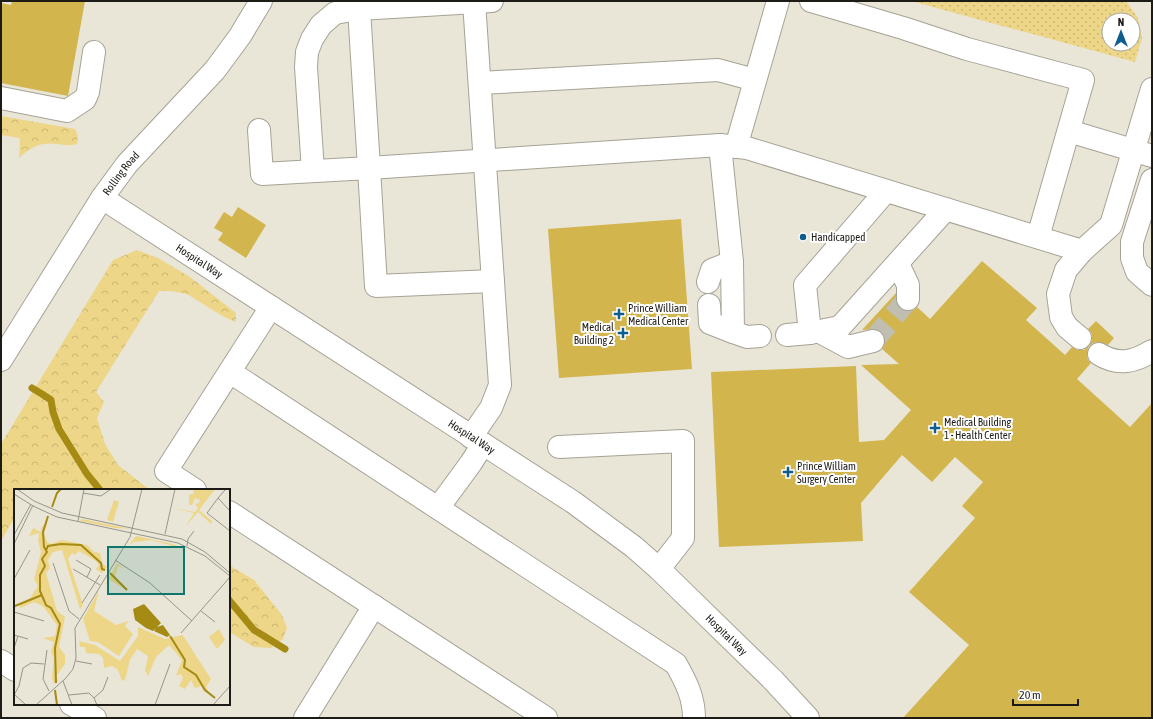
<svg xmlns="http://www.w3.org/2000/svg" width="1153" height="719" viewBox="0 0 1153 719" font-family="'Asap Condensed',sans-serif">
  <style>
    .grass { fill: url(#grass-dots); fill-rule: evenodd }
    .forest { fill: url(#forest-crowns) }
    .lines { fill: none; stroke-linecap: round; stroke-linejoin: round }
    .stream { stroke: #a58a13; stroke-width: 7 }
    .building { fill: #d2b64d }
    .minor-tunnel { stroke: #c0bdb1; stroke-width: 22; stroke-dasharray: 22 11; stroke-linecap: butt }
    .minor-casing { stroke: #a6a295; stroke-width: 24 }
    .minor { stroke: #fff; stroke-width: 22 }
    .poi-dot { fill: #0e5d8f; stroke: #fff; stroke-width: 1.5 }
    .labels { text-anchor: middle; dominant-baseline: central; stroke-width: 4; stroke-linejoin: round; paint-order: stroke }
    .street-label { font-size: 11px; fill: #1d1b16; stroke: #fff }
    .poi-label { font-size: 11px; fill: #1d1b16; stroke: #fff; text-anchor: start }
    .inset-river { fill: none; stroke: #a58a13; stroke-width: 2 }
    .inset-road { fill: none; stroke: #97958a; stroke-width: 1 }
    .view { fill: #0f766e; fill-opacity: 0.15; stroke: #0f766e; stroke-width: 2 }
    .inset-edge { fill: none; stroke: #1d1b16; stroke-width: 2 }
  </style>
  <defs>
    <pattern id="grass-dots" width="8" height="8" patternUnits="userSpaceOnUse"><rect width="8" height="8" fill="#edd687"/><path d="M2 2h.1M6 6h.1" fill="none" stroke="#cbb774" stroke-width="1.8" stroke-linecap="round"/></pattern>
    <pattern id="forest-crowns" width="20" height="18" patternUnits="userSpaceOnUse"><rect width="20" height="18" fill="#edd687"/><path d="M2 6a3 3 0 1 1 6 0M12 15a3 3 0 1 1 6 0" fill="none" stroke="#cbb774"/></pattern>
  </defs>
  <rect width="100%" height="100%" fill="#e9e6d8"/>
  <!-- grass -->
  <path class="grass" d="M 911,1 L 1126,1 L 1138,18 L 1142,38 L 1135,62 ZM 1109,20 L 1133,20 L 1133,44 L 1109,44 Z"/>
  <!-- forest -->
  <path class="forest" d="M 1,116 L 75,129 L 78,136 L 77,144 C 67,146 66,145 56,144 C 40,142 31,147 19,158 L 20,138 L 1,135 Z
    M 137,250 L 158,258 L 190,277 L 236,313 L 236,322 L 224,317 L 187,294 L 171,291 L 159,291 L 96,392 L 104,402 L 97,418 L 105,444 L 118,465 L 150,490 L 15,490 L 15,517 L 1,541 L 1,444 L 113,260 Z
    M 229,565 L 254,580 L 282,615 L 287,628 L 283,639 L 271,648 L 254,647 L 229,632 Z"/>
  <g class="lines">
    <!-- stream -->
    <path class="stream" d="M 32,388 L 42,394 L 51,400 L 53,412 L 59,429 L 87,474 L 100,490
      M 229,600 L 254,630 L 285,649"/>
  </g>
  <!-- building -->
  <path class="building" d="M 12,1 L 85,1 L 68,96 L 1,83 L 1,3 L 11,5 Z
    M 238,207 L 266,225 L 246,258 L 218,240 L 223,233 L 214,228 L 224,212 L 232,217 Z
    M 681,219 L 692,369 L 559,378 L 548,229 Z
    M 982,261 L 1037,308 L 1026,320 L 1065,355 L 1072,347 L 1078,350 L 1084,350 L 1089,346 L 1092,340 L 1092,334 L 1088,329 L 1096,321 L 1114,338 L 1108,345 L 1098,342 L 1093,343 L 1088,348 L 1087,355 L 1088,360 L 1091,363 L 1077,379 L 1130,427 L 1152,403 L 1152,718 L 903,718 L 969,645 L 909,592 L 975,518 L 962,506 L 983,482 L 955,457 L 932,482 L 902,455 L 861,503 L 863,541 L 719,547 L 711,372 L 856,366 L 859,442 L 884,440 L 911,410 L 861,365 L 899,364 L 882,349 L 885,344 L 885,338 L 882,332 L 876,329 L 862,330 L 896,293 L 897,305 L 901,310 L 908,311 L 914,310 L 917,307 L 930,319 Z"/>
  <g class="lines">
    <!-- minor-tunnel -->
    <path class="minor-tunnel" d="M 873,341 L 908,299"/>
    <!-- minor casing -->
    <g class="minor-casing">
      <g id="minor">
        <path d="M 492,1 L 359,9 L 369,168 L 720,145 L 747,148 L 1082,251"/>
        <path d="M 811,1 L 903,28 L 967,49 L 1083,80 L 1038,237"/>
        <path d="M 480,83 L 718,70 L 755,80"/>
        <path d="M 1,98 L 67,111 L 85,99 L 88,92 L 94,52"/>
        <path d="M 259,130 L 262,174 L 369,168 L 376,286 L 493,281"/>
        <path d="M 1069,131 L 1152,156"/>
        <path d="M 720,145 L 732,262 L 733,332 L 747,337 L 760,336"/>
        <path d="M 736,147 L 778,1"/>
        <path d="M 313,171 L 306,67 L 307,52 L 312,39 L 321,25 L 335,13 L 359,9 L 359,1"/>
        <path d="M 1152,180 L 1132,242 L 1132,258 L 1137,272 L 1152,285"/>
        <path id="s1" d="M 102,198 L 573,502 L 634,547 L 659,569 L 773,680 L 808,718"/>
        <path d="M 898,264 L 908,285 L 908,299"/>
        <path d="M 708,282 L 712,270 L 732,262"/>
        <path d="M 709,305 L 710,323 L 733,332"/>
        <path d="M 820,332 L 848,347 L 873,341"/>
        <path d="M 810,333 L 805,285 L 886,191"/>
        <path d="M 787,335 L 810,333 L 840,327 L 946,209"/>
        <path d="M 1080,338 L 1067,327 L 1061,317 L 1058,294 L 1066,270 L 1082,251 L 1111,225 L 1152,89"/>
        <path d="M 1099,354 C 1118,366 1134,362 1152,351"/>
        <path id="s2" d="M 1,360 L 102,198 L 127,164 L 215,70 L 240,36 L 261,1"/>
        <path d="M 230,372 L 676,664 C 686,682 694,697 694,718"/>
        <path d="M 471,437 L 491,408 L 500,385 L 474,2"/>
        <path d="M 559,447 L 683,441 L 683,538 L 659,569"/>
        <path d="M 195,490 L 166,471 L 271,307"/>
        <path d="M 438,508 L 471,463 L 483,444"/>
        <path d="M 229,512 L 546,718"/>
        <path d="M 1,661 L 15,670"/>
        <path d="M 71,704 L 95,718"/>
        <path d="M 305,718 L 374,606"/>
      </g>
    </g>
    <!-- minor -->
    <use href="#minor" class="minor"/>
  </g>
  <!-- markers -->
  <g class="poi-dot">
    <circle cx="803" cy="237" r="4"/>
    <path d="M617 308h4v4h4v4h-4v4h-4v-4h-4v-4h4z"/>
    <path d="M621 327h4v4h4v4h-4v4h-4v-4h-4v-4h4z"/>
    <path d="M933 422h4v4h4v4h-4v4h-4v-4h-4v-4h4z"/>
    <path d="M786 466h4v4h4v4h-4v4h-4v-4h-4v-4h4z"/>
  </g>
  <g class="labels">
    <!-- street labels -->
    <g class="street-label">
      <text stroke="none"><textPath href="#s2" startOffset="222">Rolling Road</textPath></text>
      <text stroke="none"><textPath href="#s1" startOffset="116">Hospital Way</textPath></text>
      <text stroke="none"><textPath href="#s1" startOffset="440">Hospital Way</textPath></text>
      <text stroke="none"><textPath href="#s1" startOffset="764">Hospital Way</textPath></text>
    </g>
    <!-- poi labels -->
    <g class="poi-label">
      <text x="811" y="237">Handicapped</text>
      <text x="628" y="308">Prince William<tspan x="628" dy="13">Medical Center</tspan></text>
      <text x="614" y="327" text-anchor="end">Medical<tspan x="614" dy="13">Building 2</tspan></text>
      <text x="944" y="422">Medical Building<tspan x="944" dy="13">1 - Health Center</tspan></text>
      <text x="797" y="466">Prince William<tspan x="797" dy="13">Surgery Center</tspan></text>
    </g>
  </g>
  <!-- overview -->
  <g transform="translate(14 489)">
    <rect width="216" height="216" fill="#e9e6d8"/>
    <path d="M 100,11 L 105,13 L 99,33 L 93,31 ZM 68,30 L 117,40 L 101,39 L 66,32 ZM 122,47 L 159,55 L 170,60 L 137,51 L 120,53 L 115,56 ZM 205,140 L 211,151 L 203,160 L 195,148 Z" fill="#edd687"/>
    <path d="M 180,0 L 201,0 L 185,21 L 198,32 L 197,35 L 184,23 L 171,38 L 180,24 L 158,19 L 181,23 L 184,19 L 181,15 L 185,14 L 186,11 L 181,9 L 178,16 L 175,16 L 175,6 L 179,5 ZM 34,32 L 30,44 L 33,53 L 37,55 L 48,51 L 73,56 L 80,63 L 86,64 L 88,74 L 93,78 L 88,84 L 82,80 L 85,76 L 82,72 L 65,62 L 61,66 L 58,64 L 54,70 L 69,116 L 66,120 L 48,61 L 39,63 L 34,71 L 36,79 L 32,84 L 43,122 L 51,128 L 45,158 L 51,166 L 51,175 L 42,187 L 44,192 L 40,195 L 38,189 L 40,169 L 37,163 L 40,153 L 29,149 L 41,147 L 43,136 L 29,117 L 20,113 L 6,119 L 6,114 L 16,109 L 24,97 L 20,90 L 27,63 L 24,51 L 25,44 L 15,47 L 19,39 L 27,43 L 27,39 ZM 103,74 L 110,79 L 104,77 L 101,87 L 112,101 L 96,91 L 91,96 ZM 85,101 L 80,122 L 102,136 L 114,132 L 111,137 L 119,145 L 105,167 L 84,153 L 76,152 L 69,130 ZM 124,138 L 151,150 L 168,146 L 170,148 L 197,190 L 192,198 L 195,203 L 189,202 L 188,197 L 181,199 L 177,191 L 171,200 L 165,197 L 169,189 L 167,185 L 162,187 L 168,171 L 155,156 L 142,168 L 134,187 L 131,182 L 134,167 L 123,160 L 116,171 L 111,191 L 108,192 L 104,181 L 98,177 L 90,179 L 89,169 L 85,165 L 72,164 L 71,158 L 66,158 L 65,152 L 81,156 L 106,172 L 124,147 Z" fill="#edd687"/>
    <path d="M 130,115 L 147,134 L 143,138 L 149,136 L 156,146 L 153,148 L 140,142 L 142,139 L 139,142 L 132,139 L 121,131 L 119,120 Z" fill="#a58a13"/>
    <path class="inset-river" d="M 38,18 L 43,4 L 47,0M 34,27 L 29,43 L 30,58 L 33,63 L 28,70 L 31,77 L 26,86 L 26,102 L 32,116 L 37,119 L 46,135 L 41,159 L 42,194M 32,61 L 34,57 L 47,55 L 67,56 L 87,74 L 88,80 L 91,81M 96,84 L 113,101M 1,117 L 28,106M 156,147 L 171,171 L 170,178 L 182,186 L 191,201 L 201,209M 41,201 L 43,216"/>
    <path class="inset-road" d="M 3,0 L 20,12 L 48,24 L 168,50 L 191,63 L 216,84M 211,1 L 204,9 L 216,22M 69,4 L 87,7 L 97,0M 0,5 L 19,17 L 43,28 L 164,54 L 191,67 L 216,87M 204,9 L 193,24 L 216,42M 64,32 L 70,0M 151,45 L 161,0M 0,46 L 17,15M 0,55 L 19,16M 173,57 L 174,50 L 180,42M 62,71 L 77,80 L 73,88M 101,71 L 136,94 L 178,132M 39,74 L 55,122 L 65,130M 59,80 L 86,96M 0,90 L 16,61M 68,114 L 86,86M 187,122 L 201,133M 0,123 L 30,132M 167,144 L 216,88M 0,146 L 14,150M 0,159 L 4,147M 33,161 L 29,190 L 35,202M 62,172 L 78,175M 49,192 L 58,216M 0,205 L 12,216M 0,206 L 5,197 L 9,179 L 17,174 L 30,175M 55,206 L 75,204 L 80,209 L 83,216M 80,209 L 89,201 L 94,188M 22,216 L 52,189 L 59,180 L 62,169 L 61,139 L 116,48 L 128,0M 141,216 L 156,175M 199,216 L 216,197"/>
    <path class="view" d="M 94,58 L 170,58 L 170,105 L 94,105 Z"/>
    <rect width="216" height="216" class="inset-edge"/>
  </g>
  <!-- border -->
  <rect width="1153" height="719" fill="none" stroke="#1d1b16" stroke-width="4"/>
  <!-- north arrow -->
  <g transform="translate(1121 32)"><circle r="19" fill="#ffffff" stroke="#a5a4a2"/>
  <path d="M0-3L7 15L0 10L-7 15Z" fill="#0e5d8f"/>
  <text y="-6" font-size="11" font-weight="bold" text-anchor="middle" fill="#1d1b16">N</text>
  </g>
  <!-- scale -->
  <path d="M1013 699v6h65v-6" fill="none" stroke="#1d1b16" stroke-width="2"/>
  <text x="1019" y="699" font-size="12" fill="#1d1b16" stroke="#ffffff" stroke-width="3" paint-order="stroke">20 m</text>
</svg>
